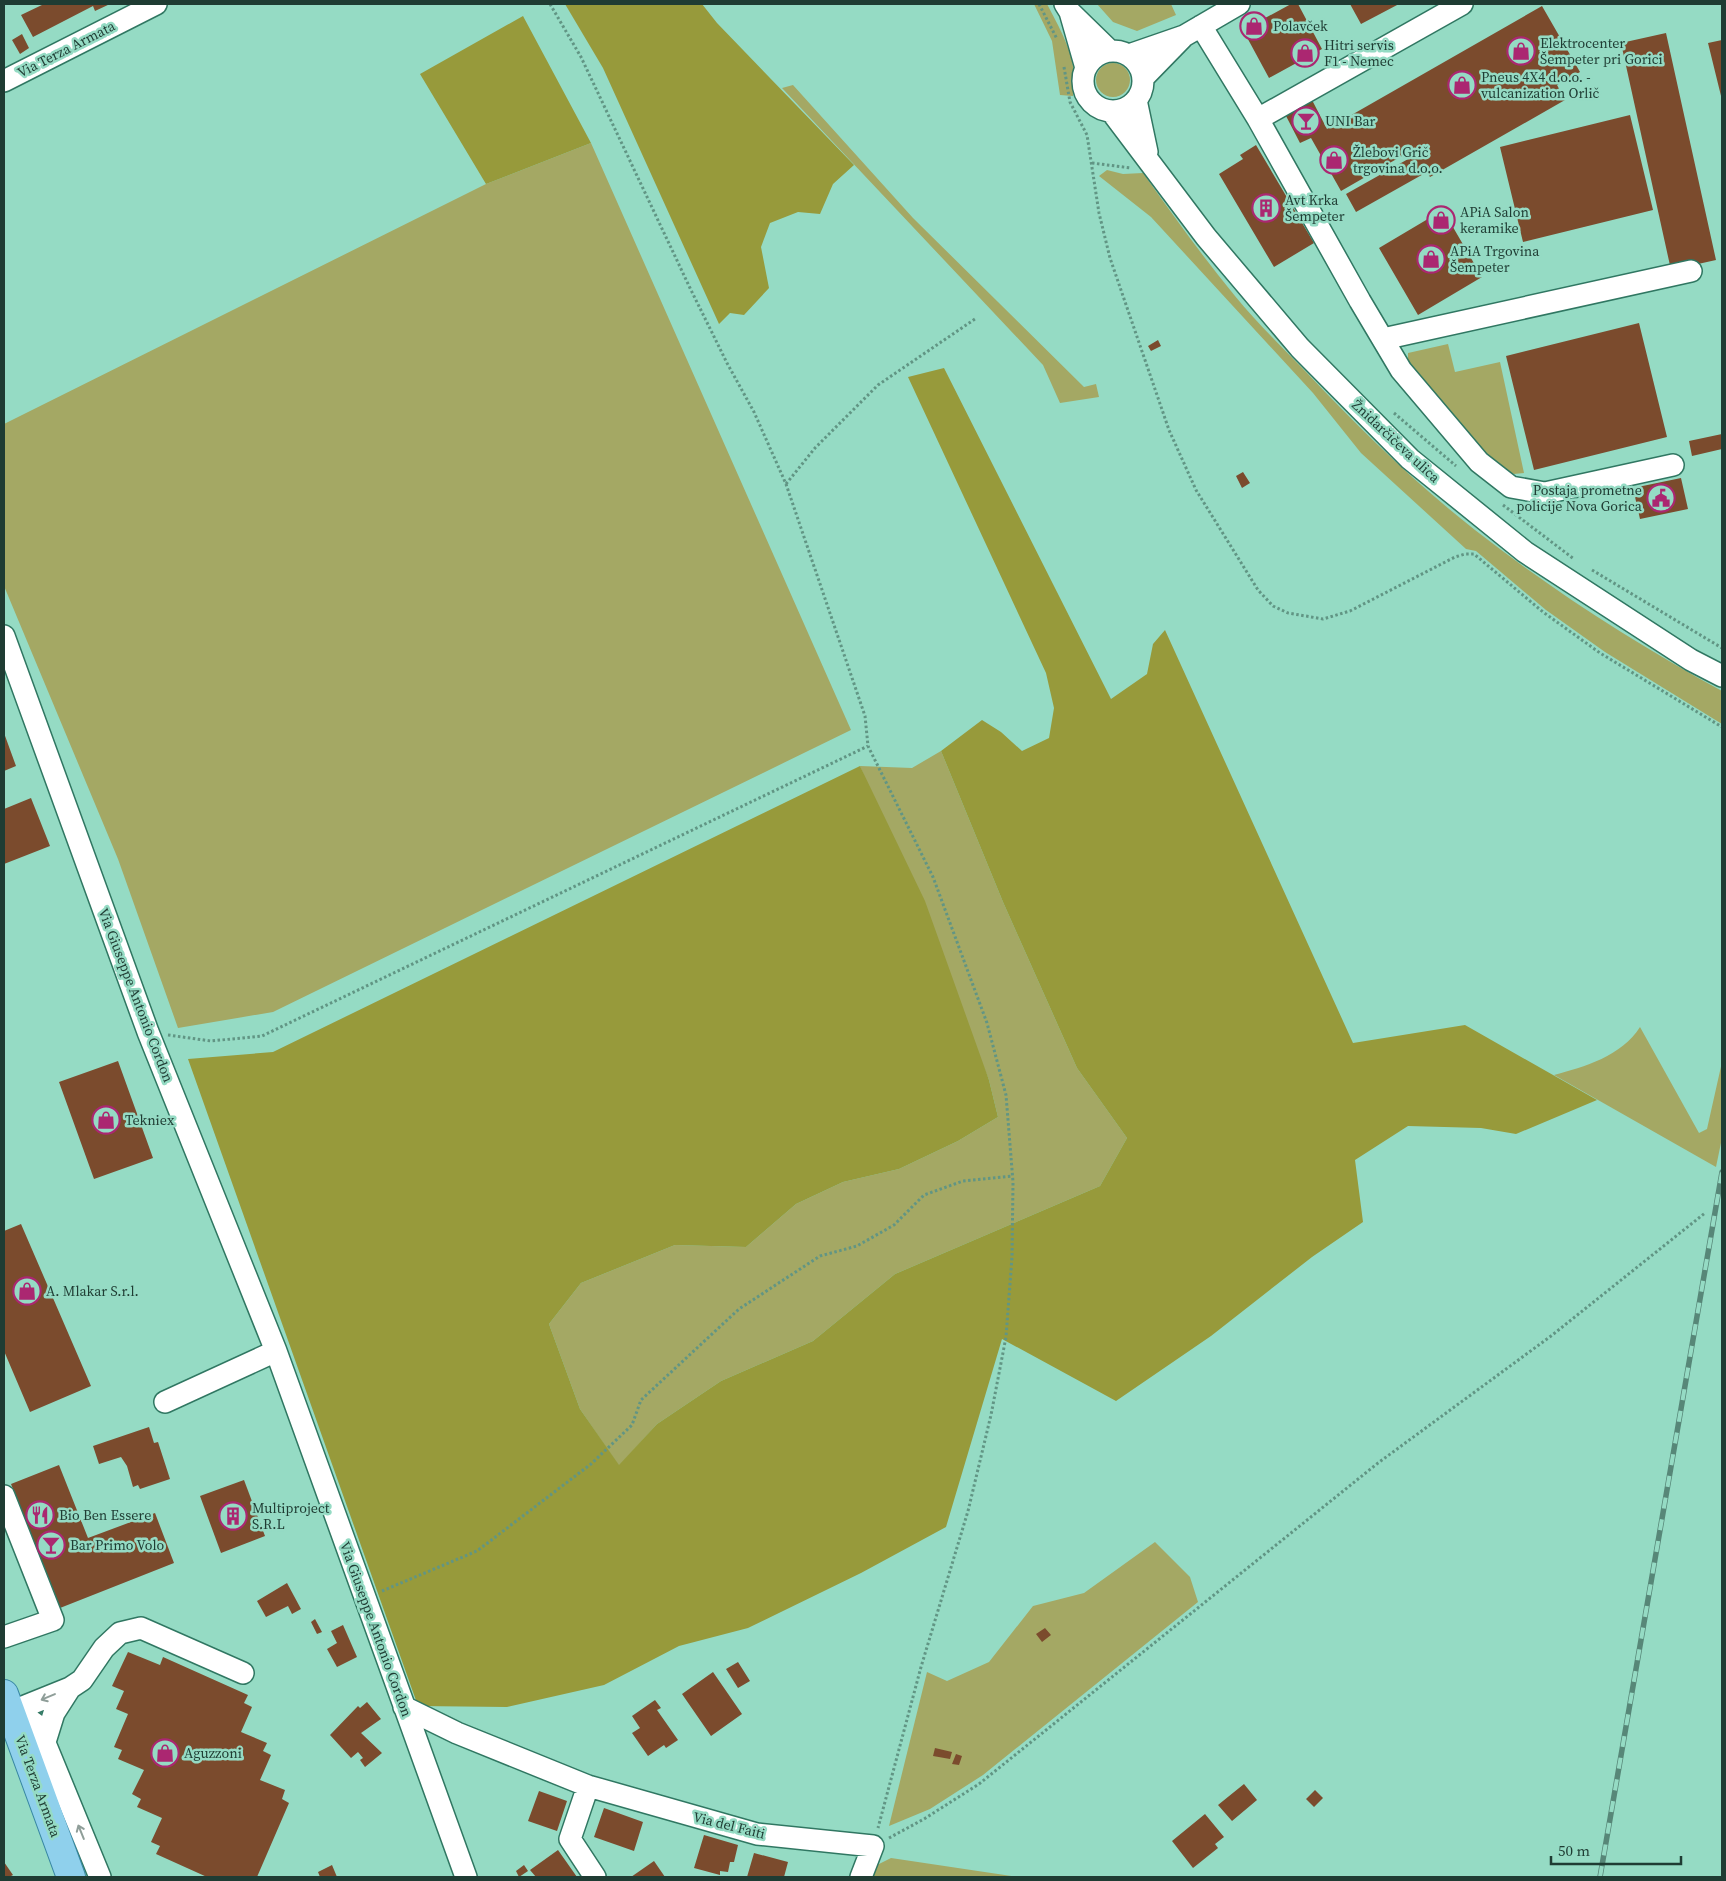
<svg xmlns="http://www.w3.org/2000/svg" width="1726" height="1881" viewBox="0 0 1726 1881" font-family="'Source Serif 4',serif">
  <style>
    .green { fill: #a4a864 }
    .forest { fill: #979a3b }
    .building { fill: #7b4b2d }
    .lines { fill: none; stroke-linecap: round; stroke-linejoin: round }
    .minor-casing { stroke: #307762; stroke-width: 24 }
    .major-casing { stroke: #3887a3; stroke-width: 30 }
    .path { stroke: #619584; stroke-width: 3; stroke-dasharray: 2.5 2.5; stroke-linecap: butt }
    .minor { stroke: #fff; stroke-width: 21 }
    .major { stroke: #8fd0ec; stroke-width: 28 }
    .rail-casing { stroke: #578778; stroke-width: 5.5 }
    .rail { stroke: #95dbc4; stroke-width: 4; stroke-dasharray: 11; stroke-linecap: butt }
    .oneway { stroke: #8f9e99 }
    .labels { text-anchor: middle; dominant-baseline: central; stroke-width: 5; stroke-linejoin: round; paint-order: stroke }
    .poi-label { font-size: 14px; fill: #1f3c33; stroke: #95dbc4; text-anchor: start }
    .street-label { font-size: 14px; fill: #1f3c33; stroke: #95dbc4 }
  </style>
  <rect width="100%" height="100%" fill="#95dbc4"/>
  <!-- green -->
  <path class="green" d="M 1034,4 L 1047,4 C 1058,25 1074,53 1074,76 C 1074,83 1073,89 1073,96 L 1060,95 L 1052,41 Z
    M 1097,4 L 1171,4 L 1176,15 L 1137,31 L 1113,22 Z
    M1096 80a17 17 0 1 1 34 0a17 17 0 1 1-34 0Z
    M 793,85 L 913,218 L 1084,387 L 1096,384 L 1099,397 L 1060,403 L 1043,365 L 782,88 Z
    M 591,143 L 851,730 L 273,1012 L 178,1028 L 118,859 L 4,586 L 4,424 L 486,184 Z
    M 1107,170 L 1123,174 L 1143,173 C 1173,215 1202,256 1235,296 C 1257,323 1283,348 1308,374 C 1360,429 1415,483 1475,530 C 1552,590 1636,644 1722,691 L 1722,724 L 1605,652 L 1546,610 L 1476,551 L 1466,549 L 1361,453 L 1313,393 L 1151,217 L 1099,176 Z
    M 1448,344 L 1455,372 L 1500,362 L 1524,473 L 1514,474 L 1480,454 L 1408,365 L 1408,353 Z
    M 941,751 L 1003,902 L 1077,1068 L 1127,1138 L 1100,1186 L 895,1274 L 813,1341 L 721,1381 L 657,1424 L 619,1466 L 580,1409 L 549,1324 L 581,1283 L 675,1245 L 746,1247 L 796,1204 L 843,1182 L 899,1169 L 958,1141 L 998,1117 L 989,1080 L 860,766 L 912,768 Z
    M 1640,1027 L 1699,1133 L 1707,1129 L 1722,1062 L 1722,1138 L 1716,1167 L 1554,1075 C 1584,1067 1622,1056 1640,1027 Z
    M 1155,1542 L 1190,1577 L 1198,1602 L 983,1775 L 930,1809 L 889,1826 L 927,1672 L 947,1681 L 989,1662 L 1033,1606 L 1084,1593 Z
    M 891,1858 L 1018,1877 L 870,1877 L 873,1867 Z"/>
  <!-- forest -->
  <path class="forest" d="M 565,4 L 702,4 L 717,23 L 854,165 L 833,184 L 820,214 L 798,212 L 770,223 L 761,247 L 769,288 L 744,315 L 730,313 L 719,324 L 603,68 Z
    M 523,16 L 591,143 L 486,184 L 420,74 Z
    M 944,368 L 1111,699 L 1147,674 L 1153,644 L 1165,630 L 1353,1043 L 1465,1025 L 1597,1100 L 1516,1134 L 1481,1128 L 1408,1126 L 1355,1160 L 1363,1222 L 1312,1257 L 1211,1336 L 1116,1401 L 1002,1339 L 946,1527 L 861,1573 L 748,1628 L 679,1646 L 604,1685 L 507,1707 L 418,1706 L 188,1059 L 273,1052 L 860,766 L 925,901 L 989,1080 L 998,1117 L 958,1141 L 899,1169 L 843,1182 L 796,1204 L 746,1247 L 675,1245 L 581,1283 L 549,1324 L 580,1409 L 619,1465 L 657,1424 L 721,1381 L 813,1341 L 895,1274 L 1100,1186 L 1127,1138 L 1077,1068 L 1003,902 L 941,751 L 982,720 L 1001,732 L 1022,751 L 1049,738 L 1054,708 L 1046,673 L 908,377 Z"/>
  <!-- building -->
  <path class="building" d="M 44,4 L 110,4 L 95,11 L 93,6 L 33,37 L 21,15 Z
    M 1291,4 L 1298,4 L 1322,49 L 1269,78 L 1243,30 Z
    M 1350,4 L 1399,4 L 1361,24 Z
    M 1542,6 L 1580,72 L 1557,85 L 1565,100 L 1430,177 L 1427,172 L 1356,212 L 1346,194 L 1417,154 L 1414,149 L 1341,191 L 1311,138 L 1300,143 L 1285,114 L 1312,100 L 1327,129 Z
    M 1666,33 L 1716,260 L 1671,270 L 1621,43 Z
    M 22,34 L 29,48 L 20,54 L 12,40 Z
    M 1722,40 L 1722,100 L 1708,43 Z
    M 1630,115 L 1653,210 L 1523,242 L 1500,147 Z
    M 1256,145 L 1314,243 L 1274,267 L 1219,174 L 1243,159 L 1240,155 Z
    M 1443,210 L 1482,277 L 1418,315 L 1379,248 Z
    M 1639,323 L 1667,437 L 1534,470 L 1506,356 Z
    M 1158,340 L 1161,346 L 1151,351 L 1148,346 Z
    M 1722,434 L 1722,449 L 1692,456 L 1689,441 Z
    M 1243,472 L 1250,483 L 1242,488 L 1236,476 Z
    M 1681,478 L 1688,509 L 1640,519 L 1633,488 Z
    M 4,733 L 16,766 L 4,771 Z
    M 31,798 L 50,846 L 4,864 L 4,809 Z
    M 118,1061 L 153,1158 L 94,1179 L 59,1082 Z
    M 21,1224 L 91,1386 L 30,1412 L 4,1351 L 4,1231 Z
    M 149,1427 L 154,1443 L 158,1442 L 170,1479 L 140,1489 L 138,1485 L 133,1487 L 127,1466 L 121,1457 L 99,1464 L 93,1446 Z
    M 59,1465 L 88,1538 L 155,1513 L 174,1563 L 60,1608 L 11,1484 Z
    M 244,1480 L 265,1536 L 221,1553 L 200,1496 Z
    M 287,1583 L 301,1609 L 292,1614 L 288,1606 L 266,1617 L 257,1601 Z
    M 315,1619 L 322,1632 L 317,1634 L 311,1622 Z
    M 343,1625 L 357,1657 L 337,1667 L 327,1649 L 337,1643 L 331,1631 Z
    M 1045,1628 L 1051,1635 L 1042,1642 L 1036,1634 Z
    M 128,1652 L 160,1665 L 163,1657 L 248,1695 L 244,1703 L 252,1707 L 241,1732 L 267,1743 L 263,1751 L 271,1755 L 260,1780 L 285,1790 L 282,1799 L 289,1803 L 257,1877 L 207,1877 L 156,1854 L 160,1846 L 151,1842 L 162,1818 L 137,1807 L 141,1799 L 132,1794 L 144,1770 L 118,1759 L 122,1750 L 114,1747 L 128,1714 L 116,1709 L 124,1691 L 112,1686 Z
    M 738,1662 L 750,1681 L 738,1688 L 726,1669 Z
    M 713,1672 L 742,1714 L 711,1736 L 682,1694 Z
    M 655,1700 L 661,1708 L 657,1710 L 678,1740 L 666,1748 L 664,1745 L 648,1756 L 632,1733 L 640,1728 L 632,1716 Z
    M 367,1702 L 381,1719 L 361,1733 L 382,1753 L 365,1767 L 360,1760 L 363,1758 L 358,1752 L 351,1758 L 330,1735 L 358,1706 L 360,1708 Z
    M 935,1748 L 952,1752 L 950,1759 L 933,1756 Z
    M 956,1754 L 962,1756 L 959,1765 L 952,1764 Z
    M 1244,1784 L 1257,1800 L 1232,1821 L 1218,1805 Z
    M 1315,1790 L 1323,1798 L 1314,1807 L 1306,1799 Z
    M 539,1791 L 567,1801 L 557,1831 L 528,1821 Z
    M 604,1808 L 643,1822 L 634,1851 L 594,1837 Z
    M 1205,1814 L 1224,1837 L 1215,1844 L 1218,1848 L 1193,1868 L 1172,1841 Z
    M 704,1835 L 738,1845 L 734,1862 L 730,1862 L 728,1872 L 720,1871 L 720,1875 L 694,1868 Z
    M 558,1850 L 577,1877 L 536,1877 L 530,1870 Z
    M 754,1853 L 788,1862 L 784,1877 L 747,1877 Z
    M 654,1861 L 665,1877 L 631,1877 Z
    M 4,1862 L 13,1875 L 9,1877 L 4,1877 Z
    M 332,1865 L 337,1877 L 320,1877 L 318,1872 Z
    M 524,1865 L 528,1871 L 519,1877 L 516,1871 Z"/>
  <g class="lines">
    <!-- minor casing -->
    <g class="minor-casing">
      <path id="minor" d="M 1065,4 L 1070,12 L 1086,68
        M 1071,13 L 1110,51
        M 1201,26 L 1258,119 L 1360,301 L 1401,370 L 1479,462 L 1511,487 L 1545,493 L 1673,465
        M1083 81a30 30 0 1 1 60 0a30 30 0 1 1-60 0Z
        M 1129,55 L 1184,36 L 1239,4
        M 1143,78 L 1182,38
        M 4,81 L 156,4
        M 1136,100 L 1147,152
        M 1111,111 L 1206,237 L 1300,348 L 1410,459 L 1525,552 L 1691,660 L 1722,676
        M 1258,119 L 1462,4
        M 1383,339 L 1691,271
        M 4,636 L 148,1032 L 276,1351 L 466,1877
        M 165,1402 L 276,1351
        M 4,1496 L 53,1620 L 4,1637
        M 70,1688 L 82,1680 L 104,1648 L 120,1633 L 141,1628 L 243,1673
        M 404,1707 L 457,1733 L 588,1786 L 757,1834 L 873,1846 L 861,1877
        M 10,1710 L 19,1712 L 38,1726 L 100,1877
        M 13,1711 L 70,1688 L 54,1713 L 45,1742
        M 588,1786 L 570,1839 L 595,1877"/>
    </g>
    <!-- major casing -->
    <g class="major-casing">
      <path id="major" d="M 4,1694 L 71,1877"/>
    </g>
    <!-- path -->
    <path class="path" d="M 550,4 L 581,57 L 690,288 L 727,363 L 754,412 L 786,484 L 865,716 L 868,746 L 933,877 L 987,1023 L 1006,1095 L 1013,1182 L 1012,1257 L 1006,1337 L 991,1415 L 968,1511 L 921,1667 L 878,1828
      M 1039,4 L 1057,39
      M 1064,67 L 1070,102 L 1087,135 L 1099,213 L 1110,258 L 1169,430 L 1196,490 L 1258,590 L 1273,606 L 1288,613 L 1323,619 L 1350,611 L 1455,557 L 1465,554 L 1474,554 L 1543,612 L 1600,653 L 1722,727
      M 1092,163 L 1131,168
      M 1394,413 L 1456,466
      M 786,484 L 815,448 L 878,385 L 975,319
      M 1503,505 L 1574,559
      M 1592,570 L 1722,648
      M 168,1035 L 211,1041 L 262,1036 L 868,746
      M 382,1591 L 477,1551 L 591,1464 L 632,1425 L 641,1400 L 739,1309 L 820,1256 L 857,1246 L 894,1225 L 924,1195 L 963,1181 L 1012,1176
      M 889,1838 L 924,1819 L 979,1784 L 1378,1463 L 1551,1336 L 1705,1213"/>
    <!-- minor -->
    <use href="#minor" class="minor"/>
    <!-- major -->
    <use href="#major" class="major"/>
    <!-- rail casing -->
    <g class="rail-casing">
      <path id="rail" d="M 1600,1877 L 1722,1172"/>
    </g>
    <!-- rail -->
    <use href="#rail" class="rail"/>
  </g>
  <!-- one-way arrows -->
  <defs><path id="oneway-shaft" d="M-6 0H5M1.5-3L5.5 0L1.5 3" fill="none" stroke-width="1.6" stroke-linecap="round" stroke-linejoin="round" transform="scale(1.25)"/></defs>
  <g class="oneway">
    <use href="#oneway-shaft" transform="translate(48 1697) rotate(157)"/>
    <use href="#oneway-shaft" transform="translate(81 1832) rotate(-112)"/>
  </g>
  <!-- icons -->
  <defs>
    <g id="shop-ring" transform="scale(1.4375)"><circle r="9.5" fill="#95dbc4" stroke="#ab2771" stroke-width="1.5"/><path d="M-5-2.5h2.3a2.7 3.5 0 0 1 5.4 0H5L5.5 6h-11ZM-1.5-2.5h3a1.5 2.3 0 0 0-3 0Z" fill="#ab2771"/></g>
    <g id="bar-ring" transform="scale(1.4375)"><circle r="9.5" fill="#95dbc4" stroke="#ab2771" stroke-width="1.5"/><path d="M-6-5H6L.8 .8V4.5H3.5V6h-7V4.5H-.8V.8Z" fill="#ab2771"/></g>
    <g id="building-ring" transform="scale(1.4375)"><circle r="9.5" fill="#95dbc4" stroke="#ab2771" stroke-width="1.5"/><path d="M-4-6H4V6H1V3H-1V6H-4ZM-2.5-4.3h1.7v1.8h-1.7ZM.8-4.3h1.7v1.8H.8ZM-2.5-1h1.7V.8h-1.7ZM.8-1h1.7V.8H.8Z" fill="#ab2771"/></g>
    <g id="civic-ring" transform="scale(1.4375)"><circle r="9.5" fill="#95dbc4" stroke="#ab2771" stroke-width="1.5"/><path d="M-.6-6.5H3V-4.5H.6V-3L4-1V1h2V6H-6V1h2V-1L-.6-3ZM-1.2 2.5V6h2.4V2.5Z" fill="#ab2771"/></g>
    <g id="restaurant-ring" transform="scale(1.4375)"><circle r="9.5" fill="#95dbc4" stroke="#ab2771" stroke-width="1.5"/><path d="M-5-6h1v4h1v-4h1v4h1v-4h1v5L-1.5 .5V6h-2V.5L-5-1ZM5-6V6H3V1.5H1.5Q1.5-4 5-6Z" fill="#ab2771"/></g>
  </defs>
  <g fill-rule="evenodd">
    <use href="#shop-ring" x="1254" y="26"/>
    <use href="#shop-ring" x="1521" y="51"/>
    <use href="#shop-ring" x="1305" y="53"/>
    <use href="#shop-ring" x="1462" y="85"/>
    <use href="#bar-ring" x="1306" y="121"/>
    <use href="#shop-ring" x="1334" y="160"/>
    <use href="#building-ring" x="1266" y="208"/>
    <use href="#shop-ring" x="1441" y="220"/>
    <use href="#shop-ring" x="1431" y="259"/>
    <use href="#civic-ring" x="1661" y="498"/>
    <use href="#shop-ring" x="106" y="1120"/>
    <use href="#shop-ring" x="27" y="1291"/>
    <use href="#restaurant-ring" x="40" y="1515"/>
    <use href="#building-ring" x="233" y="1516"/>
    <use href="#bar-ring" x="51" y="1545"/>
    <use href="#shop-ring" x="165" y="1753"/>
  </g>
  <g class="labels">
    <!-- poi labels -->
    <g class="poi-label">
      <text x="1273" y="26">Polavček</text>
      <text x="1540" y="43">Elektrocenter<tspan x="1540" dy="16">Šempeter pri Gorici</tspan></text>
      <text x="1324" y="45">Hitri servis<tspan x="1324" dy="16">F1 - Nemec</tspan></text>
      <text x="1481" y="77">Pneus 4X4 d.o.o. -<tspan x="1481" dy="16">vulcanization Orlič</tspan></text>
      <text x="1325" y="121">UNI Bar</text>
      <text x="1353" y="152">Žlebovi Grič<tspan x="1353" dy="16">trgovina d.o.o.</tspan></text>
      <text x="1285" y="200">Avt Krka<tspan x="1285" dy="16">Šempeter</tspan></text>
      <text x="1460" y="212">APiA Salon<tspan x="1460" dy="16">keramike</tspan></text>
      <text x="1450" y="251">APiA Trgovina<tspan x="1450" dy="16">Šempeter</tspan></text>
      <text x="1642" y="490" text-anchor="end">Postaja prometne<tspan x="1642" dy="16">policije Nova Gorica</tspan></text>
      <text x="125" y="1120">Tekniex</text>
      <text x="46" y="1291">A. Mlakar S.r.l.</text>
      <text x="252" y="1508">Multiproject<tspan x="252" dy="16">S.R.L</tspan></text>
      <text x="59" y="1515">Bio Ben Essere</text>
      <text x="70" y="1545">Bar Primo Volo</text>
      <text x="184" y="1753">Aguzzoni</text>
    </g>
    <!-- street labels -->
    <g class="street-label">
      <text transform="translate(66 49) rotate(-27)">Via Terza Armata</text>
      <text transform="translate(1396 441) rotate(43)">Žnidarčičeva ulica</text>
      <text transform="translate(136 995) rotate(69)">Via Giuseppe Antonio Cordon</text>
      <text transform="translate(376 1629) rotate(70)">Via Giuseppe Antonio Cordon</text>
      <text transform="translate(38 1786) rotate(70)">Via Terza Armata</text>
      <text transform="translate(729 1825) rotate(14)">Via del Faiti</text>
    </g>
  </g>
  <!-- border -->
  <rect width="1726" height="1881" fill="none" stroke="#1f3c33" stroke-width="10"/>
  <!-- scale -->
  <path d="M1551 1856v8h130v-8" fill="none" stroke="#1f3c33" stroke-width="2.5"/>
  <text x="1558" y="1856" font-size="15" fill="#1f3c33" stroke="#95dbc4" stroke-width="4" paint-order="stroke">50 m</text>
</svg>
